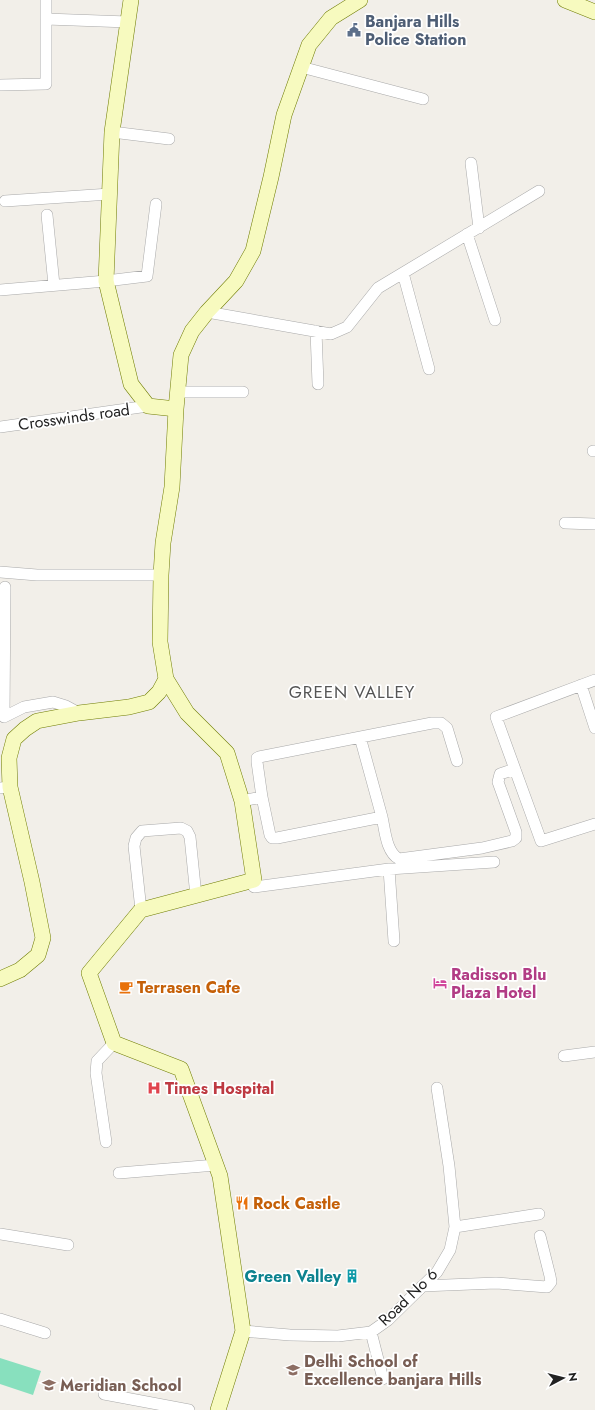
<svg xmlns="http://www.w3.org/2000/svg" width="595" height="1410" viewBox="0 0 595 1410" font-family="Jost,sans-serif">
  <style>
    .pitch { fill: #88e0be }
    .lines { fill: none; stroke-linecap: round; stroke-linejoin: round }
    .street-casing { stroke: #a9a9a9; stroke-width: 12 }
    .secondary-casing { stroke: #707d05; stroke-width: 16 }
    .street { stroke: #fff; stroke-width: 11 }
    .secondary { stroke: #f7fabf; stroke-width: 15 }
    .labels { text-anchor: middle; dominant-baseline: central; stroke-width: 3.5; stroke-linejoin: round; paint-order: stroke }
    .service-label { font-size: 16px; font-weight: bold; fill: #4e5e75; stroke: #fff; text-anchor: start }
    .street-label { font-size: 16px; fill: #222; stroke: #fff }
    .hotel-label { font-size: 16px; font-weight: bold; fill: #b23c85; stroke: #fff; text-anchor: start }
    .food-label { font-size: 16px; font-weight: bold; fill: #c56008; stroke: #fff; text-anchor: start }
    .health-label { font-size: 16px; font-weight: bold; fill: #be3a42; stroke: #fff; text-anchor: start }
    .culture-label { font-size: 16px; font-weight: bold; fill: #0d838f; stroke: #fff; text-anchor: end }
    .education-label { font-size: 16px; font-weight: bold; fill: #785e54; stroke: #fff; text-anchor: start }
    .neighbourhood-label { font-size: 17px; letter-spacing: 1px; fill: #555; stroke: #fff }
  </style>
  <rect width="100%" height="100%" fill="#f2efe9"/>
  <!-- pitch -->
  <path class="pitch" d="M 0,1358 L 41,1371 L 33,1395 L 0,1384 Z"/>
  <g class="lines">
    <!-- street casing -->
    <g class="street-casing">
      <path id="street" d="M 46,19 L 128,22
        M 301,67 L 423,99
        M 0,85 L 46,84 L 46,0
        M 112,132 L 169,139
        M 471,163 L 479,228
        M 5,201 L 110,194
        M 47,215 L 54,285
        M 467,234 L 495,320
        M 403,273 L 429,369
        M 0,290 L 106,281 L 147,276 L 156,204
        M 207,312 L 331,334 L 347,327 L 378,288 L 539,191
        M 316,331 L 318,384
        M 178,392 L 243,392
        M 0,427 L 148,406
        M 593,451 L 595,451
        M 565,523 L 595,524
        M 0,572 L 37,575 L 161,575
        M 5,587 L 4,717 L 24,707 L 53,702 L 66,706 L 79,713
        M 595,680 L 496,717 L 541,841 L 595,824
        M 581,685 L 595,728
        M 0,788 L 10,787
        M 262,797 L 270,835 L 272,838 L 277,838 L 382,817 L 360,737
        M 242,801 L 262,797 L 257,762 L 257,758 L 259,757 L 432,723 L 441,723 L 447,728 L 457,761
        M 382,817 C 385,830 386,852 399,859 L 482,848 L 512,841 L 516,838 L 516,832 L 498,782 L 500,774 L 515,769
        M 389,869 L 394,941
        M 254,887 L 389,869 L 494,862
        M 141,910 L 134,846 L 136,838 L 142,831 L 181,828 L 187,831 L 190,837 L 196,896
        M 564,1056 L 595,1052
        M 106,1142 L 96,1073 L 97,1061 L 114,1043
        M 119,1173 L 216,1165
        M 455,1227 L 539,1214
        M 0,1234 L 68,1245
        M 422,1286 L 496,1283 L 547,1287 L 551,1282 L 550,1276 L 540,1236
        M 0,1319 L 45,1333
        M 243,1331 L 290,1335 L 338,1336 L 371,1332 L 388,1320 L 437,1272 L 450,1250 L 455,1227 L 449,1166 L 437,1088
        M 371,1332 L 383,1379
        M 104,1394 L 189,1410"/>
    </g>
    <!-- secondary casing -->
    <g class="secondary-casing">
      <path id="secondary" d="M 131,0 L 112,132 L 106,281 L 131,384 L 148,406 L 176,409 L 172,487 L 163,543 L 161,575 L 160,642 L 166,679 L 187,713 L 227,753 L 242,801 L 254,880 L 141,910 L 89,973 L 114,1043 L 181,1069 L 220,1176 L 243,1331 L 218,1410
        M 565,0 L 595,12
        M 176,409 L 181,355 L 192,331 L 207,312 L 236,281 L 253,251 L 271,177 L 284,115 L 309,45 L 331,18 L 360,0
        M 0,979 L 20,970 L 38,955 L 43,938 L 32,882 L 10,787 L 9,758 L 14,739 L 25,729 L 37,721 L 79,713 L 129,707 L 149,702 L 159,692 L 166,679"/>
    </g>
    <!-- street -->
    <use href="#street" class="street"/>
    <!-- secondary -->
    <use href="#secondary" class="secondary"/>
  </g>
  <!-- icons -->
  <defs>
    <g id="civic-bare" transform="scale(1.08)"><path d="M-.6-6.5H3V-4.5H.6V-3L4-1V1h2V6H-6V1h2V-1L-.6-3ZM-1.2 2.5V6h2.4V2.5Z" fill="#5c6f8a" stroke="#fff" stroke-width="2.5" paint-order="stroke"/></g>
    <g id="hotel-bare" transform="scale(1.08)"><path d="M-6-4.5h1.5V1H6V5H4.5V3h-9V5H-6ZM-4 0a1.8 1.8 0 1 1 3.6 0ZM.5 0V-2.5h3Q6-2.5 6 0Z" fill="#d1479c" stroke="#fff" stroke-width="2.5" paint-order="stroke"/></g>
    <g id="cafe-bare" transform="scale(1.08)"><path d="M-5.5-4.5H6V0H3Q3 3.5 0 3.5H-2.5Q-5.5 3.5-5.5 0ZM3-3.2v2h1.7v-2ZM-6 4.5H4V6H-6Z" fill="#e8710a" stroke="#fff" stroke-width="2.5" paint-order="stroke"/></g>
    <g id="hospital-bare" transform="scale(1.08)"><path d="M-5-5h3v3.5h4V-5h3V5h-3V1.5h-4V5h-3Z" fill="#e0444e" stroke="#fff" stroke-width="2.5" paint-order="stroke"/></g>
    <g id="restaurant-bare" transform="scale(1.08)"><path d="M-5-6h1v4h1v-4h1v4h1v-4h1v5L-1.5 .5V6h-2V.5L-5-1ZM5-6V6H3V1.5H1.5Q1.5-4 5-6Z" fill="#e8710a" stroke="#fff" stroke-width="2.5" paint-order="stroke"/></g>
    <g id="building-bare" transform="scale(1.08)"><path d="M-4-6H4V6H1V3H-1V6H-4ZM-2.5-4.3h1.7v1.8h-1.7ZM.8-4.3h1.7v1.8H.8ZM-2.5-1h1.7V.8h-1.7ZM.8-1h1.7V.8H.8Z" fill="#0f9aa8" stroke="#fff" stroke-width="2.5" paint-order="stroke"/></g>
    <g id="school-bare" transform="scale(1.08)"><path d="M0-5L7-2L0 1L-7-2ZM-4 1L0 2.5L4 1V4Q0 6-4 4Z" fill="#8d6e63" stroke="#fff" stroke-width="2.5" paint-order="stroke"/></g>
  </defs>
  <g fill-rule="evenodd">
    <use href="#civic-bare" x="354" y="30"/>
    <use href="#hotel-bare" x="440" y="983"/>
    <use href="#cafe-bare" x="126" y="987"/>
    <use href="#hospital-bare" x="154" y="1088"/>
    <use href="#restaurant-bare" x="242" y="1203"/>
    <use href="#building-bare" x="352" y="1276"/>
    <use href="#school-bare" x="293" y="1370"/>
    <use href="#school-bare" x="49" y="1385"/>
  </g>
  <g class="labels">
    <!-- service labels -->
    <g class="service-label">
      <text x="365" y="21">Banjara Hills<tspan x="365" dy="18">Police Station</tspan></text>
    </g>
    <!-- street labels -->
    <g class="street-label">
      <text transform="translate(74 417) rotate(-8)">Crosswinds road</text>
      <text transform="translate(408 1297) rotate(-44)">Road No 6</text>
    </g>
    <!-- hotel labels -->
    <g class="hotel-label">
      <text x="451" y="974">Radisson Blu<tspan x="451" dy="18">Plaza Hotel</tspan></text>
    </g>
    <!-- food labels -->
    <g class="food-label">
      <text x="137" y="987">Terrasen Cafe</text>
      <text x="253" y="1203">Rock Castle</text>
    </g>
    <!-- health labels -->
    <g class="health-label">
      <text x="165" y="1088">Times Hospital</text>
    </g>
    <!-- culture labels -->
    <g class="culture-label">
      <text x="341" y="1276">Green Valley</text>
    </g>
    <!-- education labels -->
    <g class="education-label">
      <text x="304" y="1361">Delhi School of<tspan x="304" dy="18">Excellence banjara Hills</tspan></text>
      <text x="60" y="1385">Meridian School</text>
    </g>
    <!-- neighbourhood labels -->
    <g class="neighbourhood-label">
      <text x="352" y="692">GREEN VALLEY</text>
    </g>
  </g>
  <!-- north arrow -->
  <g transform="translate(563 1378) rotate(83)" stroke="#ffffff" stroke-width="3" paint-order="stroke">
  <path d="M0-3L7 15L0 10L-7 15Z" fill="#222222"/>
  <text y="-6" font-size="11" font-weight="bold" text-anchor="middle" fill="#222222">N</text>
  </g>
</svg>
